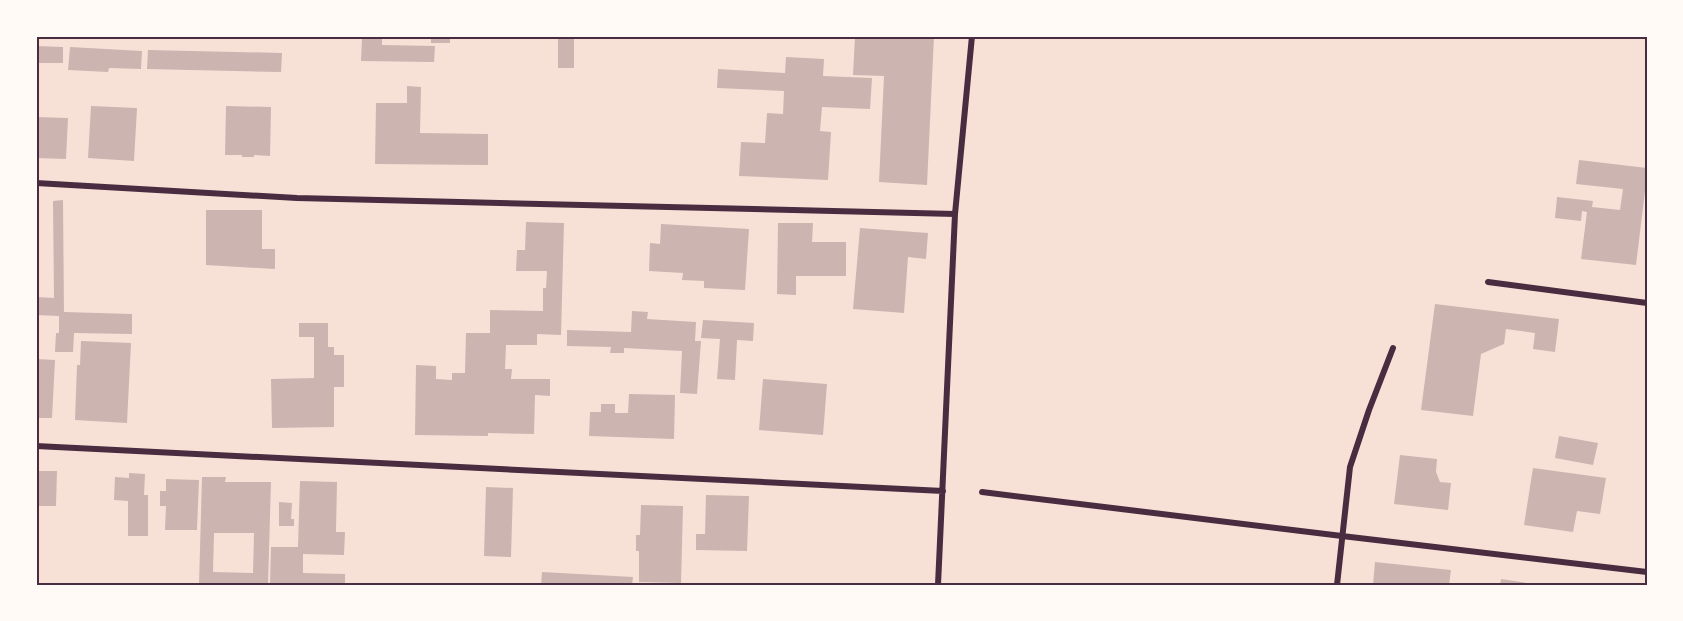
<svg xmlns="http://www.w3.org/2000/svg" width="1683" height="621" viewBox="0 0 1683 621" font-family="Literata,serif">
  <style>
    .building { fill: #ccb4b1; fill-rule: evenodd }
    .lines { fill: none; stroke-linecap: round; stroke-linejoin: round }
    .minor { stroke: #4a2c40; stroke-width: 6 }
    .neatline { fill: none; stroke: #4a2c40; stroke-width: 2 }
  </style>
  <rect width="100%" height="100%" fill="#f7e1d7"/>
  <!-- building -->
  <path class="building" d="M 431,36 L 450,36 L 450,43 L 431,43 Z
    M 558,36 L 574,36 L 574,68 L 558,68 Z
    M 855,36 L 934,36 L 927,185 L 879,182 L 884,76 L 853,75 Z
    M 362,38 L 382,39 L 382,45 L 435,46 L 434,62 L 361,61 Z
    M 37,46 L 63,47 L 63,63 L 36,63 Z
    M 70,47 L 142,51 L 141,69 L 109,68 L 108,72 L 68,70 Z
    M 148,50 L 282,53 L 281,72 L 147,69 Z
    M 786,57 L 824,59 L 823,76 L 872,78 L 870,109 L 822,107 L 820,131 L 831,132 L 828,180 L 739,176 L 741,142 L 765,143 L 767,113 L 783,114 L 784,91 L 717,88 L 718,69 L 785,73 Z
    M 407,86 L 421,87 L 420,133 L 488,134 L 488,165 L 375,164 L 376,103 L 407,103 Z
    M 91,106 L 137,108 L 134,161 L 88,158 Z
    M 226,106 L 271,107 L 270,156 L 254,155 L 254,157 L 242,157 L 242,155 L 225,155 Z
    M 36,117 L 68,118 L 66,159 L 36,158 Z
    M 1579,160 L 1647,168 L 1647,183 L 1646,183 L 1636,265 L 1581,259 L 1587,212 L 1582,211 L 1581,221 L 1555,218 L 1557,197 L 1593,201 L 1592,207 L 1620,210 L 1623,189 L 1576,184 Z
    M 63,200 L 64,312 L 132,314 L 132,334 L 74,333 L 73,352 L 55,352 L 56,333 L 59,333 L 59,316 L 36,315 L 36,297 L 54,298 L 53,201 Z
    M 206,210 L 262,210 L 262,249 L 275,249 L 275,269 L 206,265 Z
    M 526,222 L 564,223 L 561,335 L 537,334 L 537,345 L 506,345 L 505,369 L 512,369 L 511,379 L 550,379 L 550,396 L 535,395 L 534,434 L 488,433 L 488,436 L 415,435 L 416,365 L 436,366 L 436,379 L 452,380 L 452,373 L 465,373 L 466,333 L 490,333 L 490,310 L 543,311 L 543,288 L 546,288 L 547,271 L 516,271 L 517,250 L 525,250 Z
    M 778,223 L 813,223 L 812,242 L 846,242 L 846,276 L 796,276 L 796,295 L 777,294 Z
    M 661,224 L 749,229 L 745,290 L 704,288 L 704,281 L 682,280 L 683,273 L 649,271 L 650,243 L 660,244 Z
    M 860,228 L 928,233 L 926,259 L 908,257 L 904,313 L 853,309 Z
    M 1435,304 L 1559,319 L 1555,352 L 1533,349 L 1535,333 L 1506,329 L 1504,344 L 1481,354 L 1473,416 L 1421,410 Z
    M 632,311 L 648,312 L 647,319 L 696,322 L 695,341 L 701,341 L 697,394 L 680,393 L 682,351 L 624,348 L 624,353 L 610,353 L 611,347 L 567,346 L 567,330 L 631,332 Z
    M 703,320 L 754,323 L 753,341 L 737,340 L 735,380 L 717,379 L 720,339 L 701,338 Z
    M 299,323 L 328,323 L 328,347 L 334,347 L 334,355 L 344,355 L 344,387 L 334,387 L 334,427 L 272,428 L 271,379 L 314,378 L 314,337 L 299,337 Z
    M 81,341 L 131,343 L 127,423 L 75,420 L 77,365 L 80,365 Z
    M 36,359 L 55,360 L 52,418 L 36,418 Z
    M 763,379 L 827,384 L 823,435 L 759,430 Z
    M 629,394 L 675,395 L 674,439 L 589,436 L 590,412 L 601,412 L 601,404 L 615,404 L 615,413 L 628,413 Z
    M 1559,436 L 1598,443 L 1593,465 L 1555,458 Z
    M 1400,455 L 1437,459 L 1436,472 L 1440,482 L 1451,483 L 1448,510 L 1394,504 Z
    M 1533,468 L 1606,478 L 1600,514 L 1577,511 L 1573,532 L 1524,525 Z
    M 36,471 L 57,471 L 56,506 L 36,506 Z
    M 129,473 L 145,474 L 144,495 L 148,495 L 148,536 L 128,536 L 128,501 L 114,500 L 115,477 L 129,478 Z
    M 202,477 L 226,477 L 225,482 L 271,482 L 268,585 L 199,585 ZM 214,533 L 254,533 L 253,573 L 213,572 Z
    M 166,479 L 199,480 L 197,530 L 165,530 L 166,506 L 160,506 L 160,491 L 166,491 Z
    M 300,481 L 337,482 L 336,532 L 345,532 L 344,555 L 303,554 L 303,573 L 345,574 L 345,585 L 270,585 L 271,547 L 298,547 Z
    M 486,487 L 513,488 L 511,557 L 484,556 Z
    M 706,495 L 749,496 L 747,551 L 696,550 L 696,534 L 705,534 Z
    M 279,502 L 292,503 L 291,519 L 294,519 L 294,526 L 279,526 Z
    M 641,505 L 683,506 L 681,583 L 639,582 L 639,551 L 636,551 L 636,535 L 640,535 Z
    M 1375,562 L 1451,570 L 1449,585 L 1373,585 Z
    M 542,572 L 633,577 L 632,585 L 541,585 Z
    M 1501,579 L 1535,584 L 1535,585 L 1500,585 Z"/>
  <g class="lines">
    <!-- minor -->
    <path class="minor" d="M 36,183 L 297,198 L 955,214
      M 1488,282 L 1647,303
      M 36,446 L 943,491
      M 982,492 L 1342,536 L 1647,572
      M 938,585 L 955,214 L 972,36
      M 1337,585 L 1350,467 L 1369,410 L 1393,348"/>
  </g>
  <!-- border -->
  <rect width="1683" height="621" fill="none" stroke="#fffaf5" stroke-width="75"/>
  <rect x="38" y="38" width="1608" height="546" class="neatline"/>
</svg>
